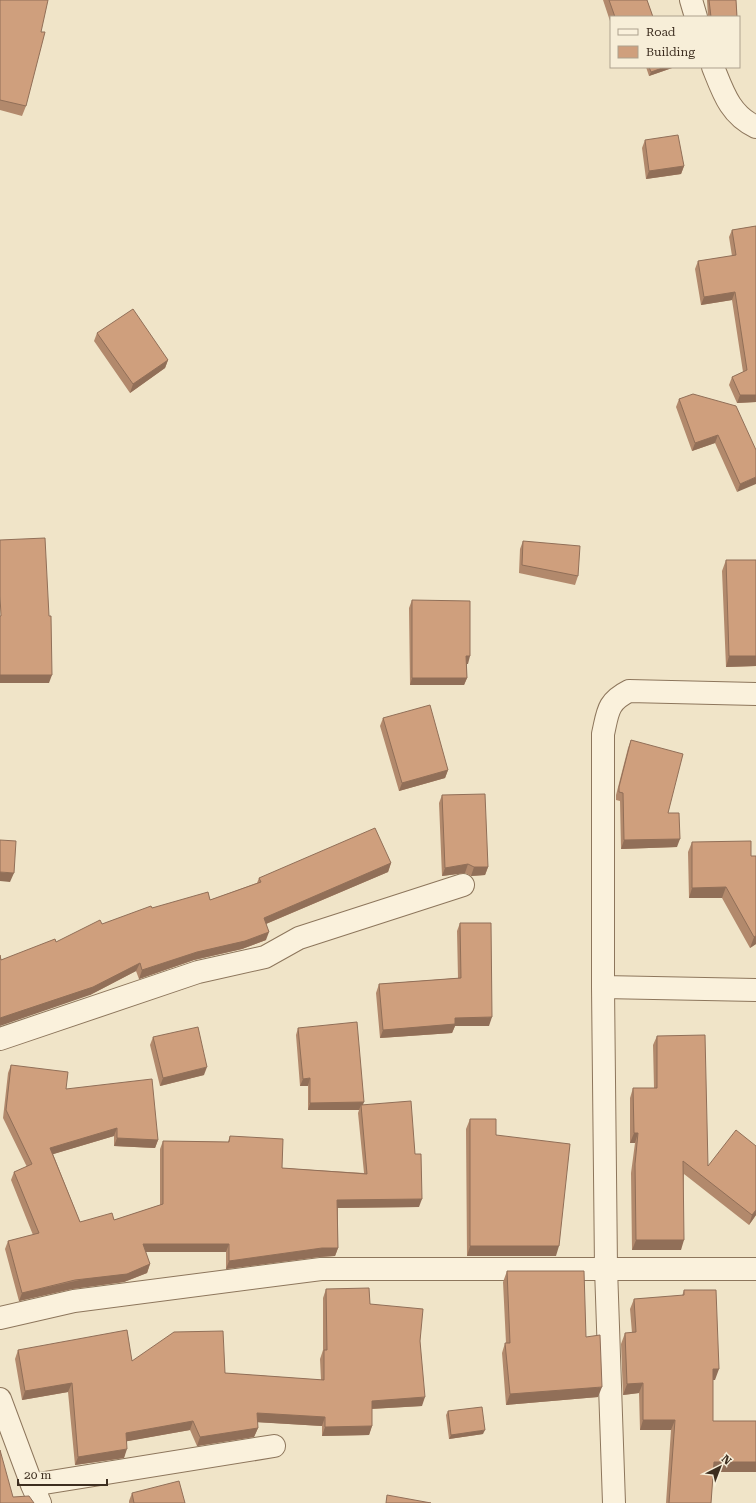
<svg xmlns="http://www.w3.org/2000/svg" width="756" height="1503" viewBox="0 0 756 1503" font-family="'Roboto Serif',serif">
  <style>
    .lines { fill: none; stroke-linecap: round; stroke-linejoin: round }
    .minor-casing { stroke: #8d765c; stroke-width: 24 }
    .minor { stroke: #faf1dc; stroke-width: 22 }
    .wall { fill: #b2896c }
    .shaded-wall { fill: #916f58 }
    .building { fill: #cf9f7d; stroke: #916f58 }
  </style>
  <rect width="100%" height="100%" fill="#f0e4c8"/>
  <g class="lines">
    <!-- minor casing -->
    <g class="minor-casing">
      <path id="minor" d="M 691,0 L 696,17
        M 713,67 C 723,92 730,115 756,127
        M 603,987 L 756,990
        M 0,1039 L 198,972 L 265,957 L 299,938 L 463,885
        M 0,1318 L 74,1301 L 321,1269 L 756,1269
        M 0,1399 L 32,1485 L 40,1503
        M 32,1485 L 274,1446
        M 614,1503 L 606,1268 L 603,987 L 603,734 C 608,712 607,702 629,691 L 756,694"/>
    </g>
    <!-- minor -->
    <use href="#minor" class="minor"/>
  </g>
  <!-- wall -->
  <path class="wall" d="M 0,0 L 26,106 L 22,116 L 0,110 Z
    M 603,0 L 647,0 L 653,17 L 611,17 L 611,24 Z
    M 707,0 L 736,0 L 737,17 L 708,17 Z
    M 646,67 L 673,67 L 672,68 L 649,76 Z
    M 645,140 L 684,166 L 681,174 L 646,179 L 642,148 Z
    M 756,226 L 756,402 L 737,403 L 729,385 L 732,377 L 743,372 L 732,300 L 701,305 L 695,269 L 698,261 L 732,256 L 729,237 L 732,230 Z
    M 97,333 L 168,360 L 165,368 L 130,393 L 94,341 Z
    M 679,399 L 756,450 L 737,492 L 715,443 L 692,451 L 676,407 Z
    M 523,541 L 578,576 L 575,585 L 519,573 L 520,549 Z
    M 726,560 L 756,666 L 726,667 L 722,571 Z
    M 412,600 L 468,664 L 467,664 L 467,678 L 464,685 L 410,685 L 409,608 Z
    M 383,718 L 448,770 L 445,778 L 399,791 L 380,726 Z
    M 631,740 L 668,813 L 677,847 L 621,849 L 620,801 L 616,800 L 616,795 L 628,748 Z
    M 442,795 L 488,867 L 485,875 L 471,876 L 465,873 L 442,876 L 439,803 Z
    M 692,842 L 751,856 L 756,944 L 750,948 L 722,898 L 689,898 L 688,852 Z
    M 391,863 L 388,872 L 266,924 L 266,940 L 242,949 L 194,960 L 139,979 L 136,971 L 90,995 L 1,960 L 56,942 L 102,924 L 152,908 L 210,900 L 257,883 L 259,878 Z
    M 460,923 L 489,1026 L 455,1026 L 452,1033 L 380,1038 L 376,993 L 379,984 L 458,978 L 457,931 Z
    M 298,1028 L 363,1105 L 419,1207 L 338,1208 L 338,1248 L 335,1256 L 319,1257 L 226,1269 L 226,1252 L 145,1252 L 150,1264 L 147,1273 L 124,1282 L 72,1289 L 19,1301 L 5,1249 L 8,1241 L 33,1235 L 11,1180 L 14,1172 L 27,1167 L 3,1118 L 8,1073 L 11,1065 L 66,1089 L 158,1140 L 155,1148 L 114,1146 L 114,1136 L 53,1154 L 80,1222 L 114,1220 L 160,1205 L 160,1149 L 163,1141 L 228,1142 L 230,1136 L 282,1168 L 364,1173 L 358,1113 L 359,1110 L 308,1110 L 308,1086 L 300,1086 L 296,1035 Z
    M 657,1036 L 708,1166 L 756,1146 L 756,1215 L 749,1225 L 684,1174 L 681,1250 L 632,1250 L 631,1173 L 635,1143 L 630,1143 L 630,1098 L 633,1088 L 654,1088 L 653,1045 Z
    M 153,1037 L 204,1075 L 160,1086 L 150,1045 Z
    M 470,1119 L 496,1135 L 556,1256 L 467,1256 L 466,1129 Z
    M 507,1271 L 586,1337 L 598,1397 L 506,1405 L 502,1353 L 505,1343 L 506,1343 L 503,1282 Z
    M 326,1289 L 370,1304 L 420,1341 L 422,1406 L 372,1409 L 372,1426 L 369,1435 L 322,1436 L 322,1426 L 257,1422 L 258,1428 L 254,1437 L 197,1446 L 190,1430 L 127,1441 L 124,1458 L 75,1465 L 68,1392 L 22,1400 L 15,1359 L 18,1350 L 132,1361 L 225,1373 L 321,1380 L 320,1359 L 323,1350 L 323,1298 Z
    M 684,1290 L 715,1380 L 713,1380 L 713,1421 L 756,1472 L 713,1472 L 711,1503 L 666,1503 L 671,1430 L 640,1430 L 639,1393 L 623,1395 L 621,1344 L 625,1333 L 632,1333 L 630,1309 L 634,1299 L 682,1296 Z
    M 448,1411 L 483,1434 L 449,1439 L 446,1415 Z
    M 132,1493 L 185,1503 L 129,1503 L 129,1501 Z"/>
  <!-- shaded-wall -->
  <path class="shaded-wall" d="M 665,67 L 673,67 L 672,68 L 649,76 L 651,72 Z
    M 684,166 L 681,174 L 646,179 L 649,171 Z
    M 735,292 L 732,300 L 701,305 L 704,297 Z
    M 168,360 L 165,368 L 130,393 L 133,384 Z
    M 740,395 L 756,395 L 756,402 L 737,403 Z
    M 718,435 L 715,443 L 692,451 L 695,443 Z
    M 756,477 L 756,484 L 737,492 L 740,484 Z
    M 466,656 L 470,656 L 468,664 L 464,664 Z
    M 729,656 L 756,656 L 756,666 L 726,667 Z
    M 0,675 L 52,675 L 49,683 L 0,683 Z
    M 412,678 L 467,678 L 464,685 L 410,685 Z
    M 448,770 L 445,778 L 399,791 L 402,783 Z
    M 680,839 L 677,847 L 621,849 L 624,840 Z
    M 391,863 L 388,872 L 261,926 L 264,918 Z
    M 468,864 L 465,873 L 442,876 L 445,868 Z
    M 474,867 L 488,867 L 485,875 L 471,876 Z
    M 0,872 L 14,873 L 10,882 L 0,881 Z
    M 726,887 L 722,898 L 689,898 L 692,888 Z
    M 269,932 L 266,940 L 242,949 L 194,960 L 139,979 L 142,970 L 197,952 Z
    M 756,936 L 756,944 L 750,948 L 754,937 Z
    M 140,963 L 136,971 L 90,995 L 0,1026 L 0,1018 Z
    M 492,1017 L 489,1026 L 455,1026 L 452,1033 L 380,1038 L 383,1030 L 455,1018 Z
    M 207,1067 L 204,1075 L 160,1086 L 163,1078 Z
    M 310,1078 L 308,1086 L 300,1086 L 303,1079 Z
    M 364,1102 L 361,1110 L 361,1105 L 359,1110 L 308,1110 L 310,1103 Z
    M 117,1128 L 114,1136 L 47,1156 L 50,1148 Z
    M 634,1133 L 638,1133 L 635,1143 L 630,1143 Z
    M 117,1138 L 158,1140 L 155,1148 L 114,1146 Z
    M 422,1199 L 419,1207 L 334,1208 L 337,1200 Z
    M 756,1210 L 756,1215 L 749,1225 L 752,1215 Z
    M 636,1240 L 684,1240 L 681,1250 L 632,1250 Z
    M 143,1244 L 229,1244 L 226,1252 L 140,1252 Z
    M 470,1246 L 559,1246 L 556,1256 L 467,1256 Z
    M 322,1248 L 338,1248 L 335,1256 L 319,1257 L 226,1269 L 229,1261 Z
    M 150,1264 L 147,1273 L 124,1282 L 72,1289 L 19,1301 L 22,1293 Z
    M 713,1369 L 719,1369 L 715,1380 L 709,1380 Z
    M 72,1383 L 68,1392 L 22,1400 L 25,1391 Z
    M 643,1383 L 639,1393 L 623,1395 L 627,1384 Z
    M 602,1387 L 598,1397 L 506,1405 L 510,1394 Z
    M 425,1397 L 422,1406 L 368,1409 L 372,1401 Z
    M 257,1413 L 325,1417 L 322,1426 L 254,1422 Z
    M 643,1420 L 675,1420 L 671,1430 L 640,1430 Z
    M 193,1421 L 190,1430 L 123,1442 L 126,1433 Z
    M 372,1426 L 369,1435 L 322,1436 L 325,1427 Z
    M 258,1428 L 254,1437 L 197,1446 L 200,1437 Z
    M 485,1430 L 483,1434 L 449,1439 L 451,1435 Z
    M 127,1449 L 124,1458 L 75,1465 L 78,1457 Z
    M 714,1462 L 756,1462 L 756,1472 L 710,1472 Z"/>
  <!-- building -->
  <path class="building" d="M 0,0 L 48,0 L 41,32 L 45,32 L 26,106 L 0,100 Z
    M 609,0 L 647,0 L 653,17 L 615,17 Z
    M 709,0 L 736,0 L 737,17 L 711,17 Z
    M 649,67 L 665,67 L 651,72 Z
    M 678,135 L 684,166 L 649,171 L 645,140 Z
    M 756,226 L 756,395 L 740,395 L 732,377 L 747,370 L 735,292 L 704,297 L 698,261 L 736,255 L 732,230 Z
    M 133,309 L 168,360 L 133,384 L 97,333 Z
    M 693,394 L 736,406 L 756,450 L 756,477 L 740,484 L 718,435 L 695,443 L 679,399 Z
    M 45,538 L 49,616 L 51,616 L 52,675 L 0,675 L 0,616 L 1,616 L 0,596 L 0,540 Z
    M 523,541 L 580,546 L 578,576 L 522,565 Z
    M 726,560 L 756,560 L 756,656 L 729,656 Z
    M 412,600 L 470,601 L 470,656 L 466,656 L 467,678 L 412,678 Z
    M 430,705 L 448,770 L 402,783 L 383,718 Z
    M 631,740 L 683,754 L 668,813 L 679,813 L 680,839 L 624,840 L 623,793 L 619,792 L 619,787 Z
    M 485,794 L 488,867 L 474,867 L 468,864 L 445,868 L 442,795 Z
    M 375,828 L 391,863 L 264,918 L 269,932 L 245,941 L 197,952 L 142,970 L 140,963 L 93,987 L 0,1018 L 0,955 L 1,960 L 55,939 L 56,942 L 100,920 L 102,924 L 151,906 L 152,908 L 208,892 L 210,900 L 261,882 L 259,878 Z
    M 0,840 L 16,841 L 14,873 L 0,872 Z
    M 751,841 L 751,856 L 756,856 L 756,936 L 754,937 L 726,887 L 692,888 L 692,842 Z
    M 460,923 L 491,923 L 492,1017 L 455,1018 L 455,1024 L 383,1030 L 379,984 L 461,978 Z
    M 357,1022 L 364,1102 L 310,1103 L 310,1078 L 303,1079 L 298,1028 Z
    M 198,1027 L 207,1067 L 163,1078 L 153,1037 Z
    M 705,1035 L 708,1166 L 736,1130 L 756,1146 L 756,1210 L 752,1215 L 683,1161 L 684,1240 L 636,1240 L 635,1164 L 638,1133 L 634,1133 L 633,1088 L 657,1088 L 657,1036 Z
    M 11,1065 L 68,1072 L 66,1089 L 152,1079 L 158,1140 L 117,1138 L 117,1128 L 50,1148 L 80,1222 L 112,1213 L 114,1220 L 163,1204 L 163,1141 L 229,1142 L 230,1136 L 283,1139 L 282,1168 L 367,1174 L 361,1105 L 411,1101 L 415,1154 L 421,1154 L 422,1199 L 337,1200 L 338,1248 L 322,1248 L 229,1261 L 229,1244 L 143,1244 L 150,1264 L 127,1274 L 75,1280 L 22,1293 L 8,1241 L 39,1233 L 14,1172 L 32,1164 L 6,1110 Z
    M 470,1119 L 496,1119 L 496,1135 L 570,1144 L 559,1246 L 470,1246 Z
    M 507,1271 L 584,1271 L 586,1337 L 600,1335 L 602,1387 L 510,1394 L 505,1343 L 510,1343 Z
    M 369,1288 L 370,1304 L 423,1309 L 420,1341 L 425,1397 L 372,1401 L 372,1426 L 325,1427 L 325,1417 L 257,1413 L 258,1428 L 200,1437 L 193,1421 L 126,1433 L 127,1449 L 78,1457 L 72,1383 L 25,1391 L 18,1350 L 127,1330 L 132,1361 L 174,1332 L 223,1331 L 225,1373 L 324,1380 L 324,1350 L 327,1350 L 326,1289 Z
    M 684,1290 L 716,1290 L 719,1369 L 713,1369 L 713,1421 L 756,1421 L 756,1462 L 714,1462 L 711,1503 L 669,1503 L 675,1420 L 643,1420 L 643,1383 L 627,1384 L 625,1333 L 636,1332 L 634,1299 L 684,1295 Z
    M 482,1407 L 485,1430 L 451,1435 L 448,1411 Z
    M 0,1450 L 13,1497 L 29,1496 L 34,1503 L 0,1503 Z
    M 179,1481 L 185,1503 L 134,1503 L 132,1493 Z
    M 387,1495 L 431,1503 L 386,1503 Z"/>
  <!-- legend -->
  <rect x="610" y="16" width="130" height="52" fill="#f7eed8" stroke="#ada18e"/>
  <rect x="618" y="29" width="20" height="6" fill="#faf1dc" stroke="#ada18e"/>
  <text x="646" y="36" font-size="12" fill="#3d2e20">Road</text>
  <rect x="618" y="46" width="20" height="12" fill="#cf9f7d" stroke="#ada18e"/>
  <text x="646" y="56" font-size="12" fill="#3d2e20">Building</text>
  <!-- north arrow -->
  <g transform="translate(720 1467) rotate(42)" stroke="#f7eed8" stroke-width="3" paint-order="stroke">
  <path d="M0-3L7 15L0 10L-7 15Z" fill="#3d2e20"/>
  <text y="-6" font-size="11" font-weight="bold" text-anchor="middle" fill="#3d2e20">N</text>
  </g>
  <!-- scale -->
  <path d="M18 1479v6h89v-6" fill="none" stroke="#3d2e20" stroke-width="2"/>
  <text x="24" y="1479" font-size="12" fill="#3d2e20" stroke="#f7eed8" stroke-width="3" paint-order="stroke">20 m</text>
</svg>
